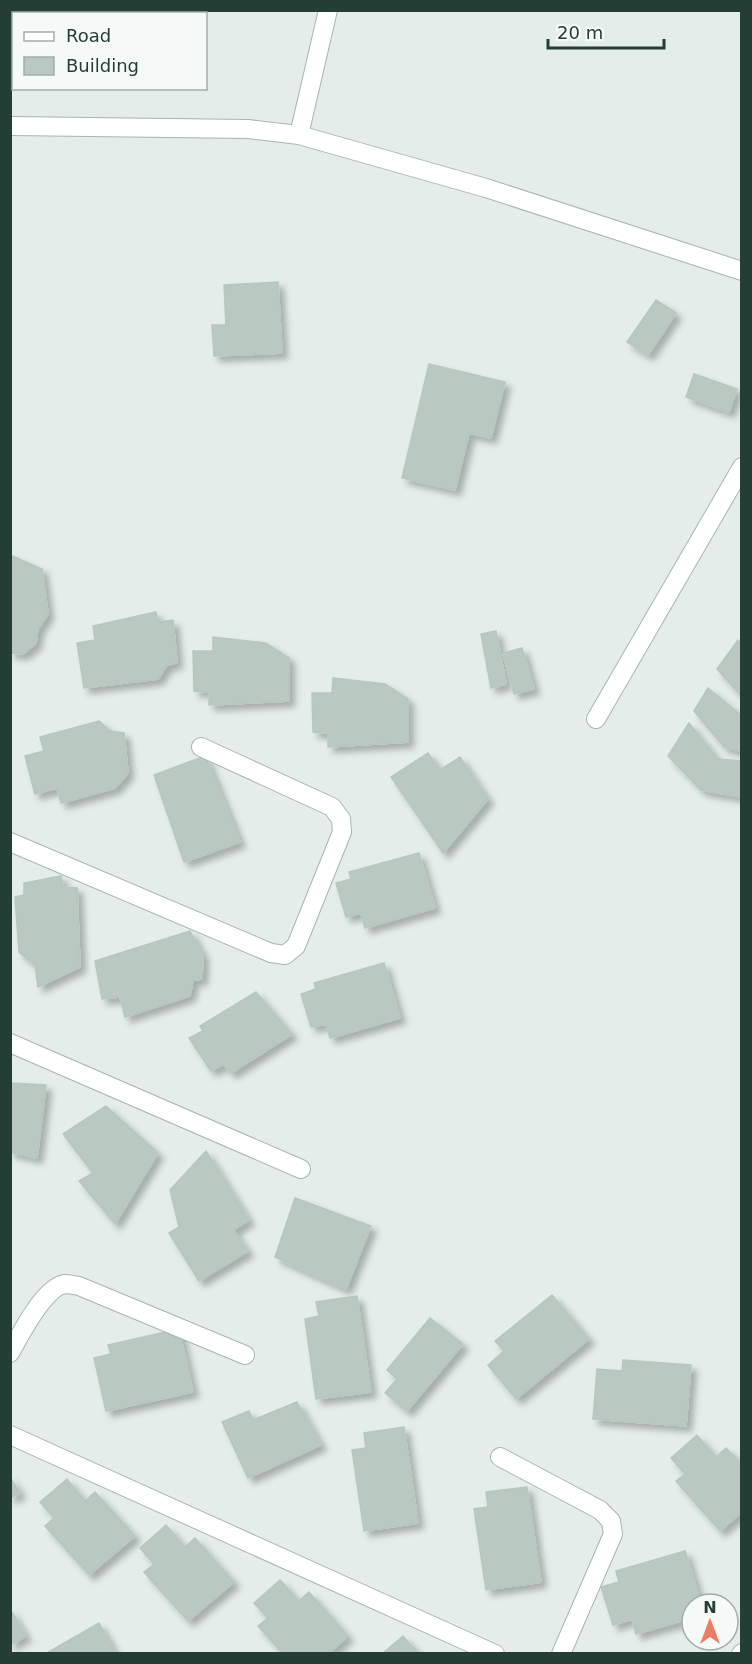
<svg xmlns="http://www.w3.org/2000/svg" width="752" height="1664" viewBox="0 0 752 1664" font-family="'DejaVu Sans',sans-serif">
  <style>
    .building { fill: #b9c8c1; stroke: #b7c7bf; stroke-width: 1.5; filter: url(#shadow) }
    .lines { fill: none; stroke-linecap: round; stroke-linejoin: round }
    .minor-casing { stroke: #a7b5b0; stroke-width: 20 }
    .minor { stroke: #fff; stroke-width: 18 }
  </style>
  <defs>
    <filter id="shadow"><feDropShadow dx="5.5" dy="5.5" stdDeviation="3" flood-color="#0004"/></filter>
  </defs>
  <rect width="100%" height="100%" fill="#e4ede9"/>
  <!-- building -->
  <path class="building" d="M 278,282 L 282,353 L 214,356 L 212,325 L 226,325 L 224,285 Z
    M 656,300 L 676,313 L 648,355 L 627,342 Z
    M 429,364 L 505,382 L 491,438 L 469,433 L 455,490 L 402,478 Z
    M 694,374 L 737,389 L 729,412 L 686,397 Z
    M 10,555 L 42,569 L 48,614 L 38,629 L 36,643 L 23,654 L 10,653 Z
    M 156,612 L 158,622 L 173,620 L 177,663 L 167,665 L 158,679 L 84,688 L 77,643 L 95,640 L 93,626 Z
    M 496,631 L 506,684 L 491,688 L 481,634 Z
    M 213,637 L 266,643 L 289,658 L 289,701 L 209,705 L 209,692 L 194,691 L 193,651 L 213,651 Z
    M 738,640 L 742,643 L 742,697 L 717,669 Z
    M 522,648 L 534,689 L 514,694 L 503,653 Z
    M 333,678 L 385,684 L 408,699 L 408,742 L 328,747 L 328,733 L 313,732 L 312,693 L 332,693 Z
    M 708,688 L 742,716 L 742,751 L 724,747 L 694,711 Z
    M 99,721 L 110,731 L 124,733 L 128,773 L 115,788 L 61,803 L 57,788 L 35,794 L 25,756 L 44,751 L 40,737 Z
    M 689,723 L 718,759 L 742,761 L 742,797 L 701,790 L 668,756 Z
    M 428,753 L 440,770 L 460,757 L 488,799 L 443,853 L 391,777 Z
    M 205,756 L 240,842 L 184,862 L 154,775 Z
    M 419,853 L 435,908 L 365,928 L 361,913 L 346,917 L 336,883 L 351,879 L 349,872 Z
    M 61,876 L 63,887 L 77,888 L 80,967 L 38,987 L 35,965 L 19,952 L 15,897 L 24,895 L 24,883 Z
    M 190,931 L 203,955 L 202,979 L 193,980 L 190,996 L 125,1017 L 120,997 L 102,999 L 95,961 Z
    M 384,963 L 400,1018 L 330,1038 L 326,1024 L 311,1027 L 301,994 L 316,989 L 314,983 Z
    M 256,992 L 292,1034 L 231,1073 L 223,1064 L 211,1071 L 189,1038 L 203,1031 L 200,1026 Z
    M 10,1083 L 46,1085 L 37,1158 L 10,1152 Z
    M 106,1106 L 158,1153 L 115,1224 L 79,1181 L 93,1173 L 63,1134 Z
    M 206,1151 L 249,1220 L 233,1230 L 248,1251 L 199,1281 L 169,1233 L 179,1227 L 170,1190 Z
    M 295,1198 L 371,1226 L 346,1289 L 275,1257 Z
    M 552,1295 L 589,1339 L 516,1399 L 488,1365 L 504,1351 L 495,1341 Z
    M 357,1296 L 371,1392 L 316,1399 L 305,1319 L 319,1316 L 316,1302 Z
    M 430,1318 L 463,1344 L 407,1411 L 385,1393 L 397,1379 L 387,1370 Z
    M 179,1329 L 193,1392 L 106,1411 L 94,1358 L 111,1354 L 108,1345 Z
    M 623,1360 L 691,1365 L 686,1426 L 593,1419 L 597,1369 L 622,1371 Z
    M 297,1402 L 321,1445 L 248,1478 L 222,1422 L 249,1411 L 253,1420 Z
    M 404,1427 L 418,1523 L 364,1531 L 352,1450 L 366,1448 L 364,1433 Z
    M 697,1435 L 716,1457 L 726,1448 L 742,1464 L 742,1512 L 720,1531 L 676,1481 L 685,1474 L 671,1458 Z
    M 10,1477 L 20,1493 L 10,1498 Z
    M 67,1479 L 85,1501 L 95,1492 L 135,1536 L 89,1575 L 45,1526 L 54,1518 L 40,1502 Z
    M 527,1487 L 541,1582 L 486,1590 L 474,1509 L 488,1507 L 486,1492 Z
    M 166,1525 L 185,1547 L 195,1538 L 234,1582 L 188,1621 L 144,1572 L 154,1564 L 140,1548 Z
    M 685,1551 L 701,1604 L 692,1604 L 692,1618 L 636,1634 L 632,1619 L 613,1625 L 601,1587 L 619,1582 L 616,1571 Z
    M 280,1580 L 299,1601 L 309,1592 L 348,1636 L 328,1654 L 283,1654 L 258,1626 L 268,1618 L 254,1603 Z
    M 10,1609 L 26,1636 L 10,1645 Z
    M 99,1623 L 116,1654 L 45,1654 Z
    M 403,1636 L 419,1654 L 382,1654 Z"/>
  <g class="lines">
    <!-- minor casing -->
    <g class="minor-casing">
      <path id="minor" d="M 10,126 L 248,129 L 299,135 L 486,188 L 742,271
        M 299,135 L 328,10
        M 596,719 L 742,467
        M 10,842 L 271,953 L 285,955 L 296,946 L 342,832 L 341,819 L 332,807 L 201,747
        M 10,1043 L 301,1169
        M 10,1353 C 20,1335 44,1287 65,1284 C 69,1284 74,1285 79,1286 L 245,1355
        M 10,1435 L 495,1654
        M 500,1457 L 600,1510 L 611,1521 L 613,1534 L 561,1654
        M 741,1654 L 742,1653"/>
    </g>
    <!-- minor -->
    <use href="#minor" class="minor"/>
  </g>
  <!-- border -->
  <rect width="752" height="1664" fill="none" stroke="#243e36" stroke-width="24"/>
  <!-- legend -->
  <rect x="12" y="12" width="195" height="78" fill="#f5f9f7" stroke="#a1aeaa" stroke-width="1.5"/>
  <rect x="24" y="32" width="30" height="9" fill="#ffffff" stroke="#a1aeaa" stroke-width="1.5"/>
  <text x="66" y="42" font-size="18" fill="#243e36">Road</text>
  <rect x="24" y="57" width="30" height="18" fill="#b9c8c1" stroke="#a1aeaa" stroke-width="1.5"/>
  <text x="66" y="72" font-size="18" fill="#243e36">Building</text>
  <!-- north arrow -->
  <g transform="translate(710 1622)"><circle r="28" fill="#f5f9f7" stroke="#a1aeaa" stroke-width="1.5"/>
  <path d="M0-4.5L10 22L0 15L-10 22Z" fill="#ed7d62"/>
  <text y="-9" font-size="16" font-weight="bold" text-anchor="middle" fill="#243e36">N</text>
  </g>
  <!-- scale -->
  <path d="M548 39v9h116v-9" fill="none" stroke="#243e36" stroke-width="3"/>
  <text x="557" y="39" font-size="18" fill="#243e36" stroke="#f5f9f7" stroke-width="4.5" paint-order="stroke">20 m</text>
</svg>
